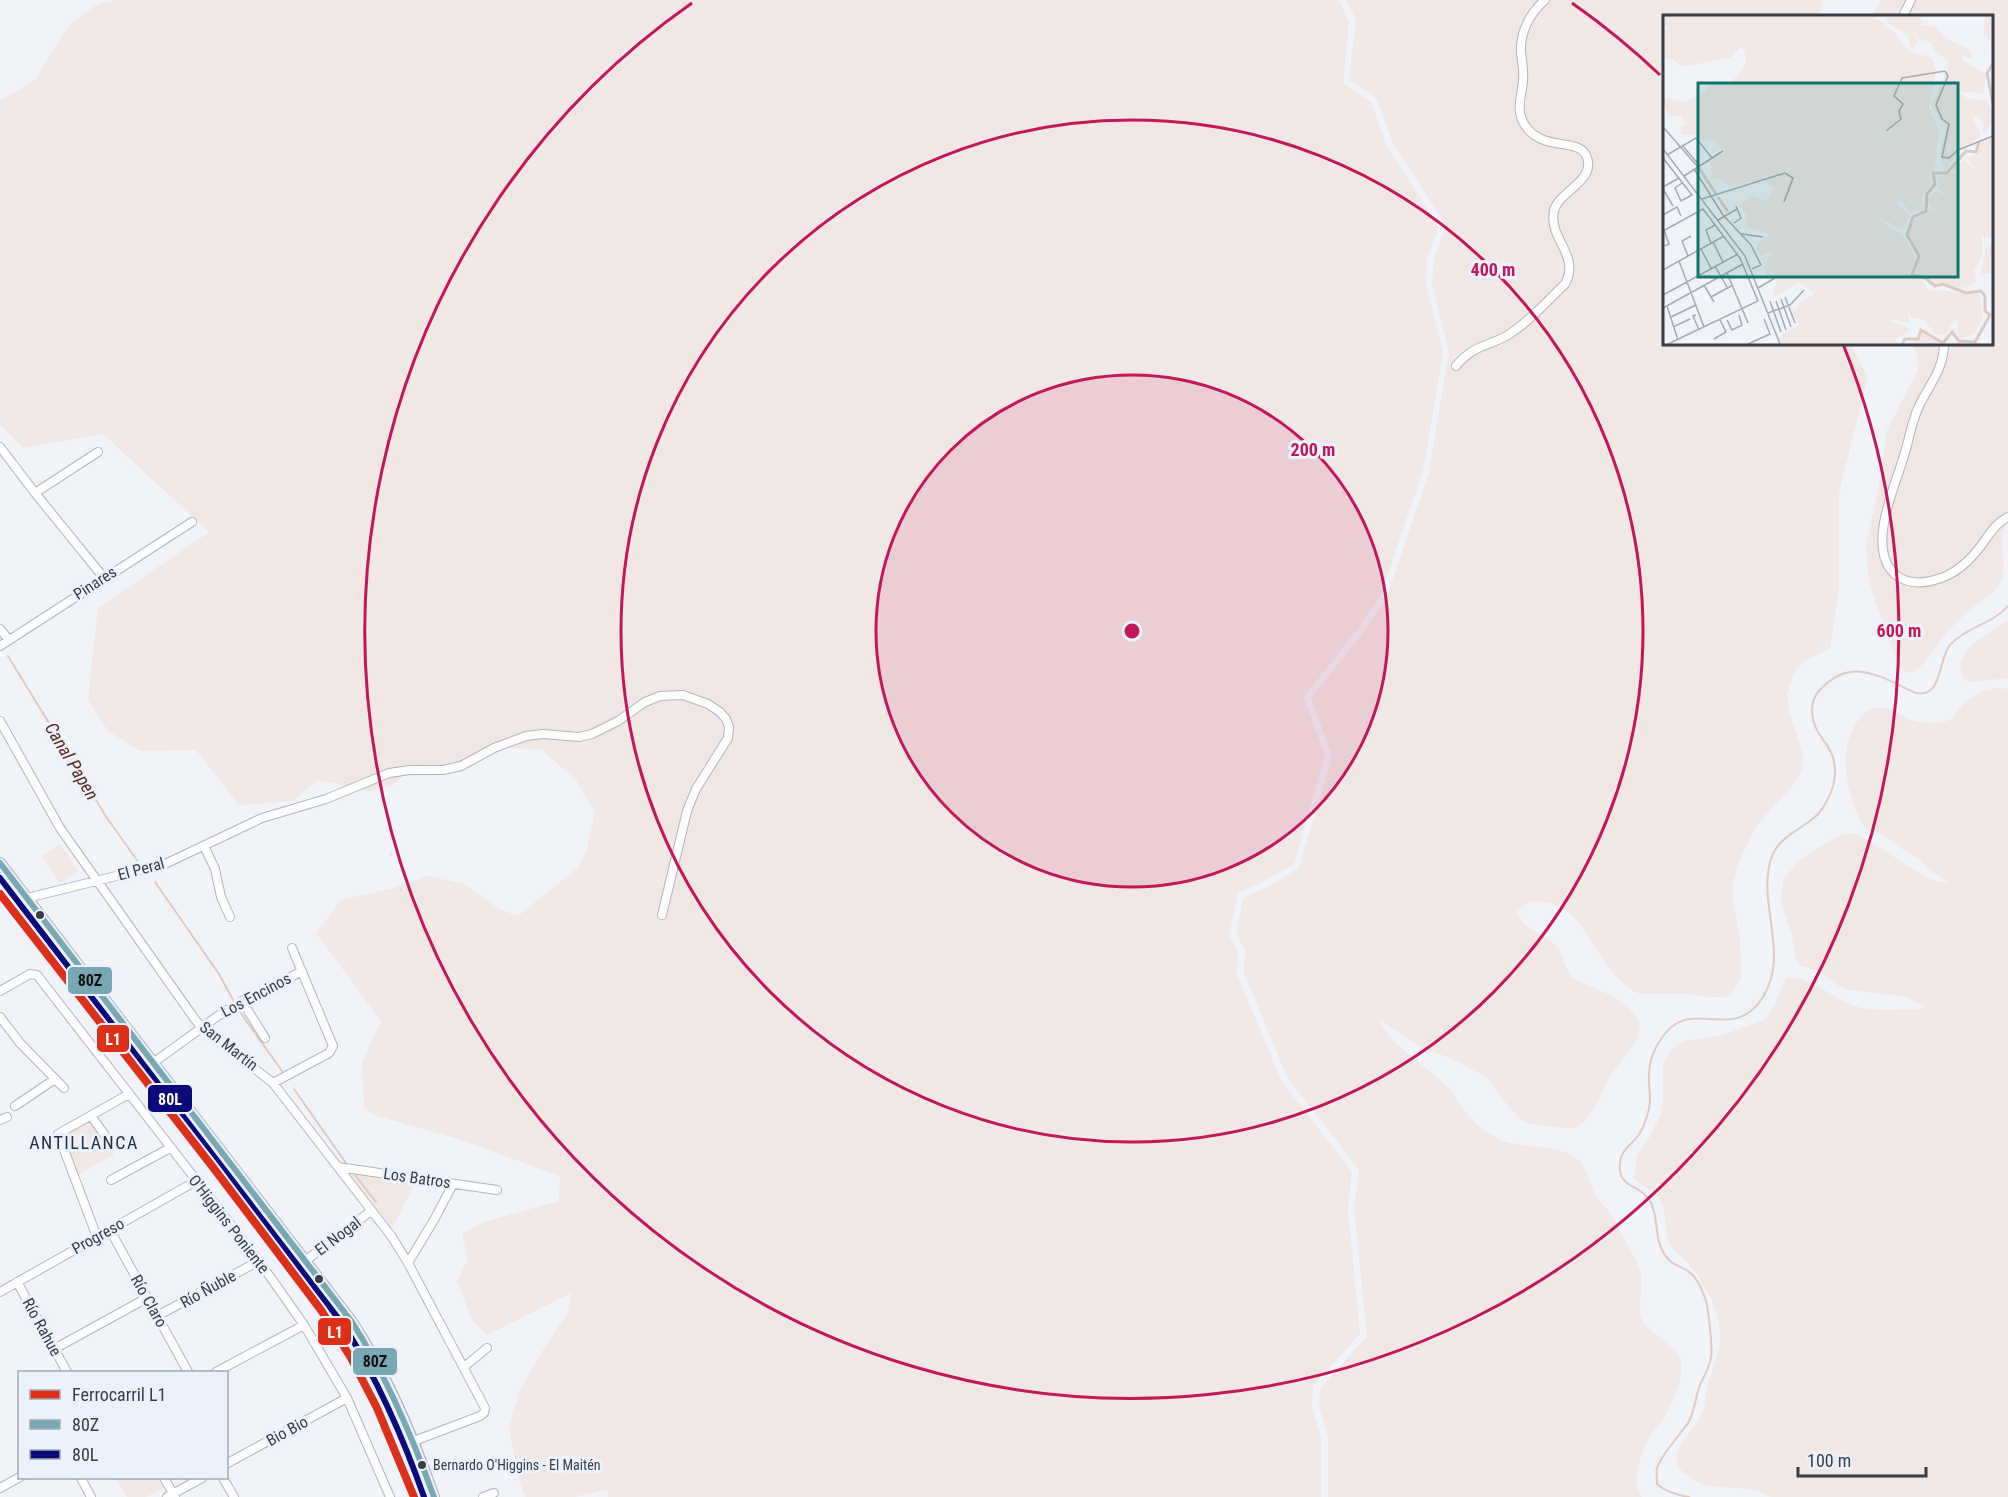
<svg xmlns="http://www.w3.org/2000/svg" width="2008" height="1497" viewBox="0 0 2008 1497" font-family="'Roboto Condensed',sans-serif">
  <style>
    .green { fill: #f1e7e5 }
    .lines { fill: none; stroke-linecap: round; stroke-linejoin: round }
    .stream { stroke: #dfcac2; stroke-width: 2 }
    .minor-casing { stroke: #b2b5bc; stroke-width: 10 }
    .tertiary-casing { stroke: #b2b5bc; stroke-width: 12 }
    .minor { stroke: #fdfdfe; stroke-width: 8 }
    .tertiary { stroke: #fdfdfe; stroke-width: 9 }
    .bus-1-casing { stroke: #ecf2fb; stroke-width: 10 }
    .bus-2-casing { stroke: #ecf2fb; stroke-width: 10 }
    .bus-1 { stroke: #79a8b5; stroke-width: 6 }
    .bus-2 { stroke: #0a0a7a; stroke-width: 6 }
    .rail-1-casing { stroke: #ecf2fb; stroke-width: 12 }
    .rail-1 { stroke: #dd3018; stroke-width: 8 }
    .ring { fill: none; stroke: #c2185b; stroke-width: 3 }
    .bus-dot { fill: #383d46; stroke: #ecf2fb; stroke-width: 2 }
    .labels { text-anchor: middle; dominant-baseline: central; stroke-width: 6; stroke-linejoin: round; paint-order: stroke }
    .bus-label { font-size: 14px; fill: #383d46; stroke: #ecf2fb; text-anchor: start }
    .street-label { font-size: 16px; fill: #383d46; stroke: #ecf2fb }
    .water-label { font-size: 18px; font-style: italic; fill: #592c1a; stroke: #ecf2fb }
    .neighbourhood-label { font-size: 18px; letter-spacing: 1.5px; fill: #253041; stroke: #ecf2fb }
    .inset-river { fill: none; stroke: #dfcac2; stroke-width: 3 }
    .inset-road { fill: none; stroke: #a6aab1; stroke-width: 1.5 }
    .view { fill: #0f766e; fill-opacity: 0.15; stroke: #0f766e; stroke-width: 3 }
    .inset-edge { fill: none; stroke: #383d46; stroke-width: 3 }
    .centre { fill: #c2185b; stroke: #ecf2fb; stroke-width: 3 }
    .ring-label { font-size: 18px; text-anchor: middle; font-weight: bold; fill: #c2185b; stroke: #ecf2fb; stroke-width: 6; stroke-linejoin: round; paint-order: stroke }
    .line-badge { stroke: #ecf2fb; stroke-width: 2 }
    .badge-label { font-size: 16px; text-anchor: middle; font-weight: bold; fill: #fff }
    .pale-badge-label { font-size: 16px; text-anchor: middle; font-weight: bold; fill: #111 }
  </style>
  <rect width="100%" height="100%" fill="#f0f3f8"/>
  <!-- green -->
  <path class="green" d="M 117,0 L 1339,0 L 1349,21 L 1343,83 L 1371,102 L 1387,146 L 1439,227 L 1427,258 L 1426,286 L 1443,352 L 1423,471 L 1381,594 L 1357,630 L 1304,697 L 1325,756 L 1294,864 L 1263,882 L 1238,893 L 1229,935 L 1238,951 L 1237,974 L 1281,1080 L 1352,1172 L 1348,1208 L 1360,1334 L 1313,1386 L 1312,1407 L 1321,1437 L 1321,1497 L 608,1497 L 608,1489 L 574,1497 L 525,1497 L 517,1471 L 509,1427 L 519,1392 L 541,1353 L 568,1312 L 571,1293 L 487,1335 L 472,1320 L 457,1281 L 468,1259 L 462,1234 L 484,1222 L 559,1201 L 560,1176 L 458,1139 L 374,1115 L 364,1107 L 362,1063 L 381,1021 L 316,933 L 341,900 L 390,889 L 428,876 L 464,884 L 499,909 L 518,916 L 579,867 L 587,849 L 595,812 L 576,780 L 542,750 L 499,747 L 464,767 L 432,764 L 412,769 L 391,786 L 368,791 L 318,780 L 293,801 L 239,805 L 196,750 L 140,751 L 108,731 L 88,700 L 98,608 L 209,532 L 103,434 L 23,448 L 0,425 L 0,101 L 35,80 L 69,25 L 98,4 Z
    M 1346,0 L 1823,0 L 1819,16 L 1664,16 L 1664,344 L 1850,344 L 1868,377 L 1839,493 L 1839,589 L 1830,648 L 1805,661 L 1795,671 L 1787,694 L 1789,711 L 1803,756 L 1802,771 L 1794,784 L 1757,825 L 1739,861 L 1733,884 L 1733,902 L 1740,939 L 1741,972 L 1740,980 L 1732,993 L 1726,997 L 1710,997 L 1691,994 L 1641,994 L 1633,991 L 1619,980 L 1604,961 L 1580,924 L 1569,912 L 1554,904 L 1537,901 L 1528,902 L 1517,912 C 1523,930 1544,933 1556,946 C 1564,955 1564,967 1571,977 C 1595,991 1630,996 1640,1026 L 1636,1041 L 1610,1076 L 1596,1106 L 1582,1124 L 1576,1128 L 1551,1127 L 1529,1123 L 1521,1120 L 1504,1101 L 1486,1077 L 1450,1058 L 1420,1047 L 1380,1020 C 1383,1039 1432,1071 1447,1086 C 1454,1092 1457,1101 1463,1108 C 1472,1121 1486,1134 1501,1140 C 1524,1150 1555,1143 1576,1158 C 1588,1168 1589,1185 1597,1197 C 1602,1205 1610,1211 1614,1218 C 1616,1221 1616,1224 1618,1227 C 1626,1244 1637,1257 1641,1276 C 1643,1294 1635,1308 1645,1325 C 1653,1332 1675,1348 1679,1356 C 1688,1372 1671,1407 1662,1421 C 1658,1427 1653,1430 1650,1436 C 1642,1452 1630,1481 1642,1497 L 1328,1497 L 1328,1436 L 1319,1406 L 1320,1389 L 1367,1336 L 1354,1208 L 1359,1170 L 1287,1077 L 1244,973 L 1245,950 L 1236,934 L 1243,898 L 1266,888 L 1299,868 L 1332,756 L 1311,698 L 1362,634 L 1387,597 L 1429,472 L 1449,352 L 1432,286 L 1434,259 L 1446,226 L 1393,143 L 1376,98 L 1349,80 L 1356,20 Z
    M 1882,0 L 2008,0 L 2008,521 C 1995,542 2008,560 2002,580 C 1996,595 1980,601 1968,611 C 1961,617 1955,624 1948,631 C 1936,644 1925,670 1908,673 L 1902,669 L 1897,662 L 1871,589 L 1868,572 L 1866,543 L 1879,485 L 1887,430 L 1918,370 L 1917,353 L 1912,344 L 1992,344 L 1992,16 L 1871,16 Z
    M 2008,620 L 2008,678 L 1973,682 L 1965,680 C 1946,653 1990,633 2008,620 Z
    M 1998,688 L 2008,689 L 2008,1497 L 1771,1497 C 1746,1480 1711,1496 1689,1476 C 1685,1473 1681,1472 1679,1467 C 1668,1450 1695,1430 1701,1416 C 1705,1408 1705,1398 1707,1389 C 1711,1370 1722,1352 1720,1331 C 1717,1306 1704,1281 1687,1262 C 1681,1255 1674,1252 1669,1242 C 1664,1229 1667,1211 1659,1198 C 1654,1190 1641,1186 1634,1178 L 1637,1155 L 1649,1138 L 1660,1116 L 1663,1101 L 1663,1064 L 1671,1050 L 1683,1041 L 1720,1036 L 1761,1021 L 1767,1017 L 1775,1005 L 1783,983 L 1787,977 C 1814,977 1835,1002 1862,1008 C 1880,1011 1901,1009 1919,1009 L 1925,1007 L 1906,997 L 1850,990 L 1842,988 L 1816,970 L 1800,966 L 1796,960 L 1792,936 L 1781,900 L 1783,881 L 1797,862 L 1831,840 L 1844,834 L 1858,834 L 1924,876 L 1936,881 L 1949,883 L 1929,870 L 1919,859 L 1899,847 L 1887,837 L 1864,827 C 1848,798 1837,756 1855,725 C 1862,713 1869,706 1884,708 C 1894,709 1900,716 1909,719 C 1919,723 1936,724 1946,721 C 1953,720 1955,714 1959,709 C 1970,696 1982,690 1998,688 Z
    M 60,844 L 78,871 L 60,883 L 42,856 Z
    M 87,1120 L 91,1122 L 114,1155 L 77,1175 L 62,1136 Z
    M 351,1171 L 415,1182 L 393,1228 L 349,1173 Z
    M 116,1478 L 157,1478 L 163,1488 L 146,1497 L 127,1497 Z"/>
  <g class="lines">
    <!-- stream -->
    <path class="stream" d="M 8,656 L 107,818 L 139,863
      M 155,882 L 219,974 L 233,1000
      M 240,1012 L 282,1071
      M 294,1089 L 348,1166
      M 355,1175 L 376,1202
      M 1689,1497 C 1677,1495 1666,1492 1657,1484 C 1657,1479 1656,1473 1657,1468 C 1661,1455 1680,1435 1688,1423 C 1695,1412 1695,1399 1699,1387 C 1703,1378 1710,1367 1711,1357 C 1713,1350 1708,1305 1705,1298 C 1702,1289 1697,1277 1688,1271 C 1683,1268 1675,1265 1670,1261 C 1651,1242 1661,1220 1650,1201 C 1640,1183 1617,1190 1620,1162 C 1621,1150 1631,1145 1638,1136 C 1642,1130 1645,1123 1647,1116 C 1653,1099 1648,1091 1649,1074 C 1649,1062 1654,1049 1661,1039 C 1691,993 1732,1046 1763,997 C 1790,954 1757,904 1771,859 C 1777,837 1803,829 1817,815 C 1824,808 1833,791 1834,781 C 1836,774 1835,762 1832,755 C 1829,746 1822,739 1818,732 C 1811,720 1809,701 1819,691 C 1851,655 1880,677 1916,693 C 1943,698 1938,659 1950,645 C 1965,628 1994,623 2008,606"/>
    <!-- minor casing -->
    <g class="minor-casing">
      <path id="minor" d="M 1903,16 L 1911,0
        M 1944,344 C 1944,369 1929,385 1919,406 C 1911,423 1909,441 1903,459 C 1894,489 1865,551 1897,576 C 1910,585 1927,583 1941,578 C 1958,572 1973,557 1983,543 C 1991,532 1996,523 2008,517
        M 1456,366 C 1473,345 1487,347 1508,335 C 1529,322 1547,301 1565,284 C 1581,255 1548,239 1554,211 C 1558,191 1598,181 1586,155 C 1577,138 1545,151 1527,128 C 1514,112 1522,97 1523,80 C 1524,70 1522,62 1521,52 C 1520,32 1530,13 1545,0
        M 0,447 L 35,493 L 104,578
        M 35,493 L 98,452
        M 0,629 L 9,640
        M 0,646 L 192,522
        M 0,721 L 60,828 L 194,1018 L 201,1027 L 273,1083 L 392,1237 L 408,1263 L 485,1408 L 484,1413 L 480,1416 L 414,1441
        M 204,846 L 215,869 L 221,897 L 230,917
        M 27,898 L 165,864 L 262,818 L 326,799 L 389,773 L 410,770 L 443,770 L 461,766 L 494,748 L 526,736 L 543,734 L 579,737 L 592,734 L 618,721 L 645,702 L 660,696 L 683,695 L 708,704 L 720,712 L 726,719 L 729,727 L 728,738 L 696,789 L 687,811 L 662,915
        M 0,991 L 30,974 L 37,975 L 259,1261 L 304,1325 L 347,1398 L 390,1497
        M 242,1001 L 265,1038
        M 0,1017 L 20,1043 L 64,1088
        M 153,1063 L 222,1013 L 302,971
        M 273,1083 L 329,1053 L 333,1046 L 292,948
        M 15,1106 L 55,1079
        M 91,1116 L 110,1142
        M 0,1120 L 7,1117
        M 338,1167 L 497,1190
        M 111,1180 L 170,1148
        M 110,1230 L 188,1372
        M 97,1237 L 58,1134 L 129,1094
        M 305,1261 L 371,1211
        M 408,1263 L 434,1220 L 453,1184
        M 17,1282 L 67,1372
        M 0,1292 L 196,1181
        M 157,1316 L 259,1261
        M 54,1349 L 147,1298
        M 464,1367 L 487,1348
        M 216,1372 L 304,1325
        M 226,1464 L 347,1398
        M 81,1478 L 91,1497
        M 164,1478 L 175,1497
        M 223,1478 L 234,1497
        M 0,1488 L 20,1477
        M 167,1497 L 202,1478
        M 483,1497 L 494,1493"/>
    </g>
    <!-- tertiary casing -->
    <g class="tertiary-casing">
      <path id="tertiary" d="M 0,863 L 352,1322 C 388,1376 413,1436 434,1497"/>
    </g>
    <!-- minor -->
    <use href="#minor" class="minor"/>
    <!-- tertiary -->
    <use href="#tertiary" class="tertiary"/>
    <!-- bus-1 casing -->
    <g class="bus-1-casing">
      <path id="bus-1" d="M 0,863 L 352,1322 C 387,1377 412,1436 434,1497"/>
    </g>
    <!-- bus-2 casing -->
    <g class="bus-2-casing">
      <path id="bus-2" d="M 0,878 L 345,1327 C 378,1381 403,1437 424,1497"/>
    </g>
    <!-- bus-1 -->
    <use href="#bus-1" class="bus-1"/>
    <!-- bus-2 -->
    <use href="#bus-2" class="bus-2"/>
    <!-- rail-1 casing -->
    <g class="rail-1-casing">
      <path id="rail-1" d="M 0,894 L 212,1166 L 321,1310 L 351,1358 L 377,1408 L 414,1497"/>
    </g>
    <!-- rail-1 -->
    <use href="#rail-1" class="rail-1"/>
  </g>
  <!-- distance rings -->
  <circle cx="1132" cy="631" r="256" fill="#c2185b" fill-opacity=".12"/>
  <g class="ring">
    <circle cx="1132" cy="631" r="256"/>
    <circle cx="1132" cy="631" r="511"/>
    <path d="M1572 3A767 767 0 0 1 1660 75M1843 344A767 767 0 1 1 692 3"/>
  </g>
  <!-- markers -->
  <g class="bus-dot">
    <circle cx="40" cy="915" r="5"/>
    <circle cx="319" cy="1279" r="5"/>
    <circle cx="422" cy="1465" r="5"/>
  </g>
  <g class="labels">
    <!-- bus labels -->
    <g class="bus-label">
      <text x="433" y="1465">Bernardo O'Higgins - El Maitén</text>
    </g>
    <!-- street labels -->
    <g class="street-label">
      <text transform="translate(95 583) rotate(-33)">Pinares</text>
      <text transform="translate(141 869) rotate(-15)">El Peral</text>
      <text transform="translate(256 995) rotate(-28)">Los Encinos</text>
      <text transform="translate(229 1046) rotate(38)">San Martín</text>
      <text transform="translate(417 1178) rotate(8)">Los Batros</text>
      <text transform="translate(229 1224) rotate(52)">O'Higgins Poniente</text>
      <text transform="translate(98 1236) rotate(-29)">Progreso</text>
      <text transform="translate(338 1236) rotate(-37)">El Nogal</text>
      <text transform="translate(208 1289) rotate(-29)">Río Ñuble</text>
      <text transform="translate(149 1301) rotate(61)">Río Claro</text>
      <text transform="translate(42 1327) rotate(61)">Río Rahue</text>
      <text transform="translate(287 1431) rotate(-29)">Bio Bio</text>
    </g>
    <!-- water labels -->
    <g class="water-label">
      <text transform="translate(72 761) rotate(59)">Canal Papen</text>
    </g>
    <!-- neighbourhood labels -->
    <g class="neighbourhood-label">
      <text x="84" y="1142">ANTILLANCA</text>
    </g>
  </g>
  <!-- overview -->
  <g transform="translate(1663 15)">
    <rect width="330" height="330" fill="#f0f3f8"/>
    <path d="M 0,1 L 210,1 L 231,17 L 245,36 L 269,43 L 273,55 L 266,92 L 276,117 L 272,152 L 266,158 L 268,168 L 259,182 L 260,195 L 247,197 L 238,186 L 231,186 L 247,201 L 239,214 L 214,201 L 227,214 L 239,218 L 246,230 L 252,245 L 247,262 L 260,265 L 265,275 L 317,279 L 320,302 L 311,319 L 297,324 L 293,303 L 282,319 L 273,320 L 261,305 L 248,302 L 244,294 L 247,308 L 223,304 L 249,315 L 232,324 L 235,329 L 118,329 L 115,323 L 136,310 L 127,291 L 132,296 L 137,287 L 152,279 L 136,267 L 110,283 L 114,261 L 104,263 L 101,253 L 109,236 L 98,241 L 94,234 L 95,228 L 108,220 L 82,211 L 84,200 L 76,189 L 91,181 L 102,187 L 112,173 L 100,165 L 66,172 L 61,165 L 49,163 L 48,147 L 62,137 L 49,124 L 38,126 L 31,120 L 19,120 L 16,114 L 22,109 L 18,101 L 8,101 L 0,92 L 0,83 L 20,87 L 40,79 L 48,69 L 69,67 L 83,49 L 82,36 L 78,32 L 67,43 L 28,50 L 18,51 L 10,44 L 0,44 L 0,18 L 7,10 L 0,12 ZM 223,1 L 257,1 L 258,10 L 273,12 L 284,24 L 308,35 L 309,44 L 298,39 L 299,45 L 323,59 L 320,78 L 295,77 L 305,84 L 323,85 L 330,95 L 330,106 L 320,118 L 320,107 L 307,97 L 318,121 L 297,134 L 283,155 L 276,138 L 283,114 L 268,90 L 285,54 L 285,45 L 272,38 L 268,27 L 255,24 L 247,9 L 255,28 L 247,35 L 245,20 L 225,8 ZM 322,1 L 330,1 L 330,28 L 321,20 ZM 330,123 L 330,223 L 319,221 L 319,241 L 311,255 L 313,266 L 302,273 L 272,269 L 252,258 L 257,240 L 246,221 L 250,206 L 266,195 L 283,198 L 268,193 L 265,185 L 273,176 L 285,182 L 276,174 L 275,161 L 293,157 L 302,162 L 288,154 L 301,144 L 315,159 L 304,143 L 313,139 L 320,127 ZM 330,228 L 330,258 L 318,259 L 322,234 ZM 259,317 L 269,324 L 280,329 L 244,329 L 255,326 Z" fill="#f1e7e5"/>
    <path class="inset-river" d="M 330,49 L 324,58 L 330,89M 36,153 L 53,179M 55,182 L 65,197M 239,329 L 242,324 L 255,324 L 258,315 L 280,328 L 289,317 L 296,326 L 312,327 L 327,300 L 322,296 L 322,281 L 318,276 L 303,278 L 280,269 L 272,271 L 262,263 L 249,260 L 256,241 L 244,220 L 250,202 L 263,196 L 264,179 L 272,169 L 270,158 L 284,158 L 303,136 L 313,137 L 316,127"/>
    <path class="inset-road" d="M 0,112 L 35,152M 223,116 L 238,104 L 236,96 L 240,89 L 231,81 L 239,63 L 282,56 L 285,61 L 273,90 L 279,104 L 286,109 L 279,142 L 286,143 L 295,135 L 330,121M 19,130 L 37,151M 0,134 L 82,241 L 117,329M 4,140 L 33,123 L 49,143M 0,143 L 29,180 L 18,186 L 12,173 L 19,168M 31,154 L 60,200 L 88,230 L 98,250 L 89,254M 21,161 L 60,136M 0,172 L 16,163M 0,174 L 10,191M 39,184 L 122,158 L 130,163 L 121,187M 0,200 L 14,192 L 18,201M 55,205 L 74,194M 71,208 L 78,203 L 73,191M 1,215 L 6,229 L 2,231M 0,216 L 40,194 L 77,243 L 95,286 L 5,329M 79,219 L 100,222M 50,227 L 60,247M 48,228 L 43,215 L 52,210M 38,234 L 48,253M 25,241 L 19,226 L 28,221M 16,246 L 41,312M 52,251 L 64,272M 0,255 L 61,221M 64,258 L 85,308M 41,270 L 51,287M 95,273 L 112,263M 0,280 L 75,239M 48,282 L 70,270M 122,282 L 132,308M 118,284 L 128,312M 107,286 L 118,317M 113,286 L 123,315M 4,291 L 15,325M 0,293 L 80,249M 105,298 L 127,290 L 141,275M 33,300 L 30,301 L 36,315M 8,302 L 33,290M 64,305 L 69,315 L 79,310 L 76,300M 10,312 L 27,304M 51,324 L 63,317 L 57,305M 85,329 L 107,319 L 101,304"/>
    <path class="view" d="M 35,68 L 295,68 L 295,262 L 35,262 Z"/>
    <rect width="330" height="330" class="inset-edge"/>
  </g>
  <circle cx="1132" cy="631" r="9" class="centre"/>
  <g class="ring-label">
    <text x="1493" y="276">400 m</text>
    <text x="1313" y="456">200 m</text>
    <text x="1899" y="637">600 m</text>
  </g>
  <g class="line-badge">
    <rect x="67" y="966" width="46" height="29" rx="6" fill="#79a8b5"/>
    <rect x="96" y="1024" width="34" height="29" rx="6" fill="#dd3018"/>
    <rect x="147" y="1084" width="46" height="29" rx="6" fill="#0a0a7a"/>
    <rect x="317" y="1317" width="35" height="29" rx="6" fill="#dd3018"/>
    <rect x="352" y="1347" width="46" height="29" rx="6" fill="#79a8b5"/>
  </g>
  <g class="badge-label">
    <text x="113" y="1045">L1</text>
    <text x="170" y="1105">80L</text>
    <text x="335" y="1338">L1</text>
  </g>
  <g class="pale-badge-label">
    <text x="90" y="986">80Z</text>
    <text x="375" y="1367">80Z</text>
  </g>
  <!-- legend -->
  <rect x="18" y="1371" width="210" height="108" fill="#ecf2fb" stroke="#a4aab3" stroke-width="1.5"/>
  <rect x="30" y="1390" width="30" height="9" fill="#dd3018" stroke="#a4aab3" stroke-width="1.5"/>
  <text x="72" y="1401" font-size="18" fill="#383d46">Ferrocarril L1</text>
  <rect x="30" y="1420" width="30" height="9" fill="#79a8b5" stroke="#a4aab3" stroke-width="1.5"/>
  <text x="72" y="1431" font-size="18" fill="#383d46">80Z</text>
  <rect x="30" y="1450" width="30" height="9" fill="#0a0a7a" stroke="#a4aab3" stroke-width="1.5"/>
  <text x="72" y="1461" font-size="18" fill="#383d46">80L</text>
  <!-- scale -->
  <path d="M1798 1467v9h128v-9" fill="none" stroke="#383d46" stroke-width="3"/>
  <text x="1807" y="1467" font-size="18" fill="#383d46" stroke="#ecf2fb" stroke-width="4.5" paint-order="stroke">100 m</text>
</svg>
